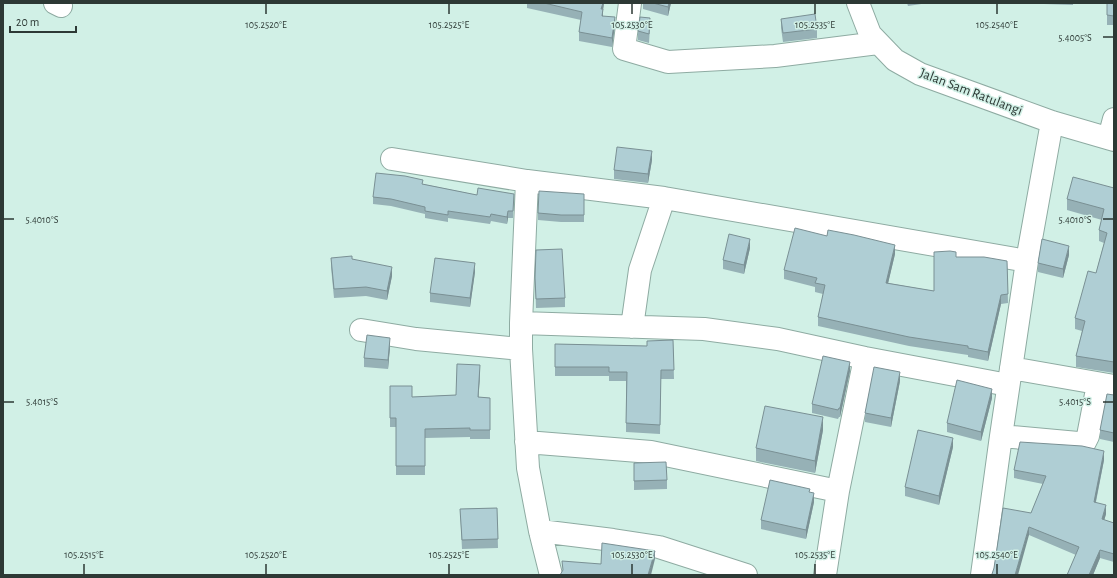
<svg xmlns="http://www.w3.org/2000/svg" width="1117" height="578" viewBox="0 0 1117 578" font-family="'Alegreya Sans',sans-serif">
  <style>
    .lines { fill: none; stroke-linecap: round; stroke-linejoin: round }
    .minor-casing { stroke: #8eaba2; stroke-width: 24 }
    .minor { stroke: #fff; stroke-width: 22 }
    .wall { fill: #96b1b6 }
    .shaded-wall { fill: #7a9094 }
    .building { fill: #afced4; stroke: #7a9094 }
    .ticks { fill: none; stroke: #2d3935; stroke-width: 1.5 }
    .labels { text-anchor: middle; dominant-baseline: central; stroke-width: 3; stroke-linejoin: round; paint-order: stroke }
    .street-label { font-size: 14px; fill: #2d3935; stroke: #d1f0e6 }
    .ticks-label { font-size: 10px; text-anchor: middle; fill: #2d3935; stroke: #d1f0e6; stroke-width: 3; stroke-linejoin: round; paint-order: stroke }
  </style>
  <rect width="100%" height="100%" fill="#d1f0e6"/>
  <g class="lines">
    <!-- minor casing -->
    <g class="minor-casing">
      <path id="minor" d="M 55,3 L 61,6
        M 630,3 L 624,49 L 668,62 L 775,56 L 878,43
        M 858,3 L 870,34 L 895,60 L 920,74 L 1052,122 L 1114,140
        M 1109,138 L 1114,119
        M 392,159 L 527,181 L 664,198 L 1027,261
        M 527,181 L 521,323 L 704,329 L 778,339 L 865,358 L 1008,385
        M 521,323 L 521,349 L 528,468 L 540,531 L 551,575
        M 632,327 L 640,270 L 664,198
        M 361,330 L 416,339 L 521,349
        M 1011,368 L 1114,386
        M 1001,436 L 1027,261 L 1052,122
        M 526,442 L 651,452 L 838,491
        M 540,531 L 613,540 L 659,547 L 746,575
        M 825,575 L 838,491 L 865,358
        M 982,575 L 1001,436 L 1078,443 L 1085,442 L 1088,436 L 1098,384"/>
    </g>
    <!-- minor -->
    <use href="#minor" class="minor"/>
  </g>
  <!-- wall -->
  <path class="wall" d="M 527,3 L 604,3 L 603,10 L 603,16 L 615,25 L 612,47 L 579,41 L 579,32 L 581,20 L 527,8 Z
    M 643,3 L 671,3 L 668,16 L 643,9 Z
    M 907,3 L 928,3 L 908,6 Z
    M 1044,3 L 1073,3 L 1073,5 L 1044,4 Z
    M 1107,3 L 1114,3 L 1114,25 L 1107,25 Z
    M 781,19 L 817,29 L 817,38 L 783,42 L 781,28 Z
    M 650,27 L 649,43 L 638,40 L 638,31 Z
    M 652,160 L 648,183 L 614,179 L 614,170 Z
    M 423,184 L 477,195 L 514,194 L 513,218 L 508,218 L 507,224 L 491,221 L 490,224 L 448,218 L 448,222 L 425,218 L 425,214 L 391,206 L 373,204 L 373,197 Z
    M 1114,188 L 1114,373 L 1076,367 L 1076,356 L 1082,331 L 1075,329 L 1075,318 L 1096,273 L 1104,243 L 1099,241 L 1099,230 L 1102,220 L 1067,210 L 1067,199 Z
    M 584,194 L 584,222 L 561,222 L 538,220 L 538,213 Z
    M 750,248 L 744,274 L 723,269 L 723,260 Z
    M 895,254 L 888,283 L 934,291 L 956,257 L 1007,261 L 1008,303 L 1001,304 L 988,361 L 968,357 L 968,355 L 909,346 L 818,326 L 818,317 L 823,294 L 815,292 L 815,287 L 784,279 L 784,270 Z
    M 1069,255 L 1063,278 L 1038,272 L 1038,263 Z
    M 331,258 L 352,259 L 392,276 L 387,300 L 366,296 L 334,298 L 331,267 Z
    M 475,272 L 470,307 L 430,302 L 430,293 Z
    M 535,278 L 565,298 L 565,307 L 536,308 Z
    M 673,340 L 674,379 L 661,379 L 660,434 L 626,432 L 626,381 L 609,381 L 609,376 L 555,376 L 555,344 L 647,346 Z
    M 390,347 L 388,369 L 364,367 L 364,358 Z
    M 850,371 L 840,417 L 839,417 L 838,419 L 812,413 L 812,404 Z
    M 480,374 L 478,397 L 490,398 L 490,439 L 470,439 L 470,437 L 425,438 L 425,475 L 396,475 L 396,427 L 390,427 L 390,386 L 412,397 L 456,395 Z
    M 900,381 L 891,427 L 865,422 L 865,413 Z
    M 1114,395 L 1114,442 L 1100,439 L 1100,430 Z
    M 992,398 L 981,441 L 947,432 L 947,423 Z
    M 823,430 L 815,473 L 756,461 L 756,448 Z
    M 953,447 L 939,505 L 905,496 L 905,487 Z
    M 1104,460 L 1096,502 L 1106,514 L 1104,520 L 1114,523 L 1114,562 L 1100,558 L 1093,575 L 1067,575 L 1076,555 L 1029,535 L 992,574 L 1031,513 L 1043,484 L 1014,478 L 1014,470 Z
    M 634,463 L 667,480 L 667,489 L 634,490 Z
    M 810,492 L 814,502 L 806,539 L 761,529 L 761,520 Z
    M 497,508 L 498,548 L 462,549 L 460,509 Z"/>
  <!-- shaded-wall -->
  <path class="shaded-wall" d="M 603,3 L 604,3 L 603,10 L 603,17 L 602,24 L 601,9 Z
    M 669,3 L 671,3 L 668,16 L 668,7 Z
    M 615,17 L 615,25 L 612,47 L 612,38 Z
    M 652,151 L 652,160 L 648,183 L 648,174 Z
    M 508,211 L 508,218 L 507,224 L 507,217 Z
    M 750,239 L 750,248 L 744,274 L 744,265 Z
    M 895,245 L 895,254 L 886,292 L 886,283 Z
    M 1069,246 L 1069,255 L 1063,278 L 1063,269 Z
    M 475,263 L 475,272 L 470,307 L 470,298 Z
    M 392,267 L 392,276 L 387,300 L 387,291 Z
    M 1001,295 L 1001,304 L 988,361 L 988,352 Z
    M 390,338 L 390,347 L 388,369 L 388,360 Z
    M 850,362 L 850,371 L 840,417 L 840,408 Z
    M 480,365 L 480,374 L 478,406 L 478,397 Z
    M 900,372 L 900,381 L 891,427 L 891,418 Z
    M 992,389 L 992,398 L 981,441 L 981,432 Z
    M 823,417 L 823,430 L 815,473 L 815,461 Z
    M 953,438 L 953,447 L 939,505 L 939,496 Z
    M 1104,451 L 1104,460 L 1094,510 L 1094,502 Z
    M 814,493 L 814,502 L 806,539 L 806,530 Z
    M 1106,505 L 1106,514 L 1102,528 L 1102,519 Z
    M 1029,527 L 1029,535 L 1018,575 L 1015,575 Z
    M 1100,550 L 1100,558 L 1093,575 L 1089,575 Z
    M 655,551 L 655,559 L 651,575 L 648,575 Z"/>
  <!-- building -->
  <path class="building" d="M 544,3 L 603,3 L 601,9 L 603,9 L 602,16 L 615,17 L 612,38 L 579,32 L 582,12 Z
    M 653,3 L 669,3 L 668,7 Z
    M 1107,3 L 1114,3 L 1114,16 L 1107,15 Z
    M 815,14 L 817,29 L 783,33 L 781,19 Z
    M 640,17 L 650,18 L 649,34 L 638,31 Z
    M 617,147 L 652,151 L 648,174 L 614,170 Z
    M 376,173 L 405,176 L 423,180 L 422,184 L 477,195 L 478,188 L 514,194 L 513,211 L 508,211 L 507,217 L 491,214 L 490,217 L 448,211 L 448,215 L 425,211 L 425,207 L 391,199 L 373,197 Z
    M 1073,177 L 1114,188 L 1114,362 L 1076,356 L 1085,321 L 1075,318 L 1088,271 L 1096,273 L 1107,233 L 1099,230 L 1104,209 L 1067,199 Z
    M 539,191 L 584,194 L 584,215 L 561,215 L 538,213 Z
    M 795,228 L 827,236 L 828,230 L 854,235 L 895,245 L 886,283 L 934,291 L 934,252 L 950,251 L 956,252 L 956,257 L 984,257 L 1007,261 L 1008,294 L 1001,295 L 988,352 L 968,348 L 968,346 L 909,337 L 818,317 L 825,285 L 815,283 L 817,278 L 784,270 Z
    M 729,234 L 750,239 L 744,265 L 723,260 Z
    M 1042,239 L 1069,246 L 1063,269 L 1038,263 Z
    M 562,249 L 565,298 L 536,299 L 535,278 L 536,250 Z
    M 352,256 L 352,259 L 392,267 L 387,291 L 366,287 L 334,289 L 331,258 Z
    M 435,258 L 475,263 L 470,298 L 430,293 Z
    M 367,335 L 390,338 L 388,360 L 364,358 Z
    M 673,340 L 674,370 L 661,370 L 660,425 L 626,423 L 627,372 L 609,372 L 609,367 L 555,367 L 555,344 L 647,346 L 647,341 Z
    M 823,356 L 850,362 L 840,408 L 839,408 L 838,410 L 812,404 Z
    M 457,364 L 480,365 L 478,397 L 490,398 L 490,430 L 470,430 L 470,428 L 425,429 L 425,466 L 396,466 L 396,418 L 390,418 L 390,386 L 412,386 L 412,397 L 456,395 Z
    M 874,367 L 900,372 L 891,418 L 865,413 Z
    M 957,380 L 992,389 L 981,432 L 947,423 Z
    M 1107,394 L 1114,395 L 1114,433 L 1100,430 Z
    M 765,406 L 823,417 L 815,461 L 756,448 Z
    M 918,430 L 953,438 L 939,496 L 905,487 Z
    M 1020,442 L 1082,446 L 1104,451 L 1094,502 L 1106,505 L 1102,519 L 1114,523 L 1114,554 L 1100,550 L 1089,575 L 1067,575 L 1079,547 L 1029,527 L 1015,575 L 991,575 L 992,574 L 994,568 L 1003,508 L 1031,513 L 1046,476 L 1014,470 Z
    M 666,462 L 667,480 L 634,481 L 634,463 Z
    M 770,480 L 810,489 L 809,492 L 814,493 L 806,530 L 761,520 Z
    M 497,508 L 498,539 L 462,540 L 460,509 Z
    M 602,543 L 655,551 L 648,575 L 560,575 L 563,570 L 562,561 L 601,564 Z"/>
  <!-- ticks -->
  <path class="ticks" d="M 266,4 L 266,14M 449,4 L 449,14M 632,4 L 632,14M 815,4 L 815,14M 997,4 L 997,14M 1103,37 L 1113,37M 4,219 L 14,219M 1103,219 L 1113,219M 4,402 L 14,402M 1103,402 L 1113,402M 84,564 L 84,574M 266,564 L 266,574M 449,564 L 449,574M 632,564 L 632,574M 815,564 L 815,574M 997,564 L 997,574"/>
  <g class="labels">
    <!-- street labels -->
    <g class="street-label">
      <text transform="translate(971 92) rotate(21)">Jalan Sam Ratulangi</text>
    </g>
  </g>
  <g class="ticks-label">
    <text x="266" y="28">105.2520°E</text>
    <text x="449" y="28">105.2525°E</text>
    <text x="632" y="28">105.2530°E</text>
    <text x="815" y="28">105.2535°E</text>
    <text x="997" y="28">105.2540°E</text>
    <text x="1075" y="41">5.4005°S</text>
    <text x="42" y="223">5.4010°S</text>
    <text x="1075" y="223">5.4010°S</text>
    <text x="42" y="405">5.4015°S</text>
    <text x="1075" y="405">5.4015°S</text>
    <text x="84" y="558">105.2515°E</text>
    <text x="266" y="558">105.2520°E</text>
    <text x="449" y="558">105.2525°E</text>
    <text x="632" y="558">105.2530°E</text>
    <text x="815" y="558">105.2535°E</text>
    <text x="997" y="558">105.2540°E</text>
  </g>
  <!-- border -->
  <rect width="1117" height="578" fill="none" stroke="#2d3935" stroke-width="8"/>
  <!-- scale -->
  <path d="M10 26v6h66v-6" fill="none" stroke="#2d3935" stroke-width="2"/>
  <text x="16" y="26" font-size="12" fill="#2d3935" stroke="#d1f0e6" stroke-width="3" paint-order="stroke">20 m</text>
</svg>
